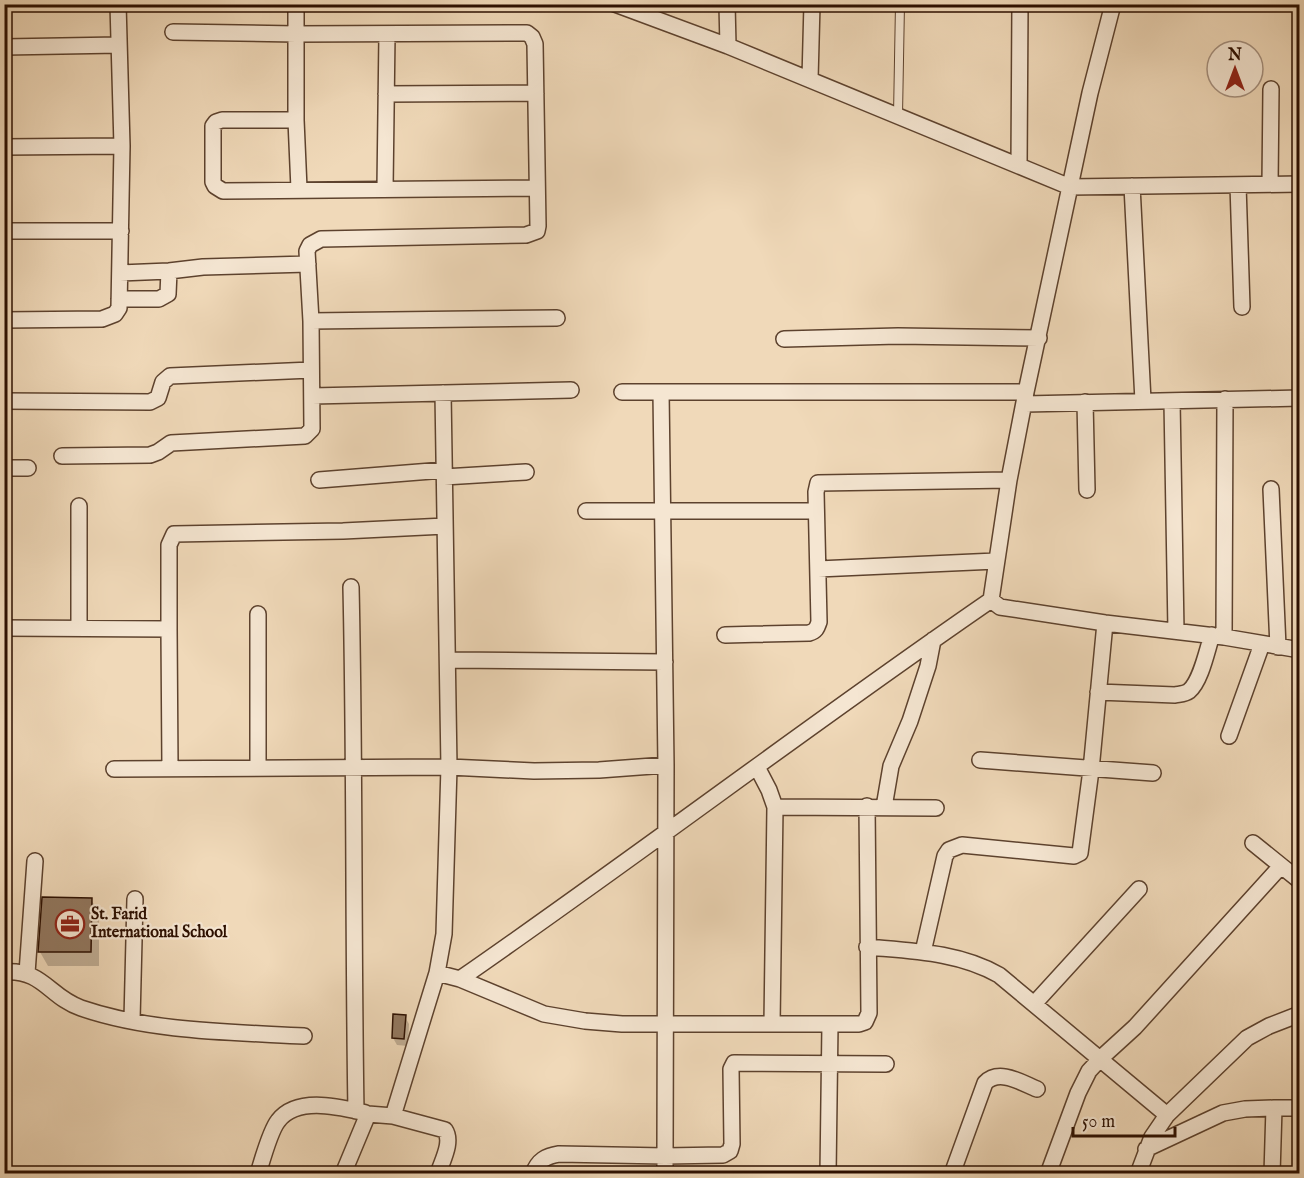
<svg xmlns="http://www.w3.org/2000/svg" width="1304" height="1178" viewBox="0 0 1304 1178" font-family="'IM FELL English',serif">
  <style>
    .shadow { fill: #0003 }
    .building { fill: #927860; stroke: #2c0f00; stroke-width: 1.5 }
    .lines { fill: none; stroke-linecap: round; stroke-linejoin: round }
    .lane-casing { stroke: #5d422e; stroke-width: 10 }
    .street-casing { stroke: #5d422e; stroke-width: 18 }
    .lane { stroke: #f5e6d2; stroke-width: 8 }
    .street { stroke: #f5e6d2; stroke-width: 15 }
    .labels { text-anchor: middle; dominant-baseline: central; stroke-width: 4.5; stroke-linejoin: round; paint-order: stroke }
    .poi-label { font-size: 16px; font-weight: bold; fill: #2c0f00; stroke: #f5e6d2; text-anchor: start }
  </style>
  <rect width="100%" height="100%" fill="#f0d9b9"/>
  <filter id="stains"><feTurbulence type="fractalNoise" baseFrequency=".00333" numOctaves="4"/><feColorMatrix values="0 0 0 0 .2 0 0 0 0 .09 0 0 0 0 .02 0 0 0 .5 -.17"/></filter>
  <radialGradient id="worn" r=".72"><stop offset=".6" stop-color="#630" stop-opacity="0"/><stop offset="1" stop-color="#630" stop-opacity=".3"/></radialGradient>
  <!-- shadow -->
  <path class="shadow" d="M 91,899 L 99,914 L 99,966 L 48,966 L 40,952 Z
    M 405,1017 L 409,1024 L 408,1046 L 397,1045 L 393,1038 Z"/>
  <!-- building -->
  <path class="building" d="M 42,897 L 92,898 L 91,952 L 38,952 Z
    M 393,1014 L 406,1015 L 404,1039 L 392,1038 Z"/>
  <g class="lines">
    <!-- lane casing -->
    <g class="lane-casing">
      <path id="lane" d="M 898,115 L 900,4"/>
    </g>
    <!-- street casing -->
    <g class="street-casing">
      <path id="street" d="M 296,4 L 296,120 L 299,189
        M 615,4 L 728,46 L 1070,187 L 1300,184
        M 727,4 L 728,46
        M 1113,4 L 1090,93 L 1026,392 L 1009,480 L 991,600 L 1000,607 L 1105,623 L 1224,637 L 1300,650
        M 4,47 L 119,45
        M 810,79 L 812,4
        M 386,94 L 536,93
        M 296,120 L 222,120 L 216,122 L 213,126 L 213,182 L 215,186 L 223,191 L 537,188
        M 4,147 L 122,146
        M 1019,166 L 1020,4
        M 1270,184 L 1271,89
        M 1238,185 L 1242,307
        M 1132,186 L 1143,401
        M 385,188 L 387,34
        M 4,231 L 121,231
        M 120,273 L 169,271 L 203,267 L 308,264
        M 119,299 L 159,299 L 168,294 L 169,271
        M 4,320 L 102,319 L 115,314 L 119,308 L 122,146 L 118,4
        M 311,321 L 557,318
        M 784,339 L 898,336 L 1039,338
        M 622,392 L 1026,392
        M 661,392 L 666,765 L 665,1156 L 723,1155 L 730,1151 L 732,1144 L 731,1069 L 734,1063 L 886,1064
        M 312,396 L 571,390
        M 4,401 L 150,402 L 158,398 L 163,382 L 170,376 L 311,370
        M 1172,401 L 1176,631
        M 1085,402 L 1087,490
        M 1025,404 L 1300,398
        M 62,456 L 150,455 L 158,452 L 171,443 L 305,436 L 312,429 L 311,321 L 307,251 L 310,245 L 321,239 L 526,235 L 537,231 L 538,226 L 535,44 L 532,37 L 527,33 L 296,34 L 173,32
        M 4,468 L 28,468
        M 444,477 L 526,472
        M 319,480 L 444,470
        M 1271,489 L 1278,647
        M 586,511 L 816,511
        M 818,569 L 996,561
        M 351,587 C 355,762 353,936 356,1111
        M 258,614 L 258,768
        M 4,628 L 169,629 L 170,768
        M 79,628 L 79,506
        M 169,629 L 169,545 L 174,534 L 343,531 L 445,526
        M 725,635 L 809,633 C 816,631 817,628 819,622 L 816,492 L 818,483 L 1009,480
        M 1224,637 L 1225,399
        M 448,660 L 665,662
        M 1098,692 L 1175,695 C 1180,694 1185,694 1189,691 C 1201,681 1207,650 1212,635
        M 1229,736 L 1262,644
        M 980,760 L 1153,773
        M 757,767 L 769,790 L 775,807 L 772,1024
        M 114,769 L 449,767 L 534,771 L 599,770 L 666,765
        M 775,807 L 936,808
        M 884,807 L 891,766 L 910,721 L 928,666 L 933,640
        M 1253,843 L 1300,881
        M 867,947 C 912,951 959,952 999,975 L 1167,1115
        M 923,952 L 945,856 L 949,850 L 962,845 L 1074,856 L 1080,853 L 1091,770 L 1105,623
        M 4,972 C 43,969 49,997 81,1008 C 151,1032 230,1032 304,1036
        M 27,973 L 35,861
        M 437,973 L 444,934 L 449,767 L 443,393
        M 460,979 L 544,1014 L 585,1021 L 622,1024 L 830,1024 L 828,1174
        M 1034,1004 L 1139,889
        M 132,1020 L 135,899
        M 830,1024 L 859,1024 L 865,1022 L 869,1013 L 867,806
        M 393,1116 L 445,1130 C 453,1142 442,1161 438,1174
        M 1146,1149 L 1223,1113 L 1245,1109 L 1274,1108
        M 258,1174 C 262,1161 270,1131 278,1121 C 297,1096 339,1107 366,1113
        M 343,1174 L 368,1114 L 393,1116 L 437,973 L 460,979 C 639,855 812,723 991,600
        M 533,1174 C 538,1160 546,1156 559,1154 L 665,1156 L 665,1174
        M 952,1174 L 985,1083 C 999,1068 1022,1083 1037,1089
        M 1048,1174 L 1078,1093 L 1089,1071 L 1101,1058 L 1135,1027 L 1281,866
        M 1138,1174 L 1152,1137 L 1167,1115 L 1247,1038 L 1269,1026 L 1300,1014
        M 1272,1174 L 1274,1108 L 1300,1108"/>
    </g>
    <!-- lane -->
    <use href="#lane" class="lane"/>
    <!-- street -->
    <use href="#street" class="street"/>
  </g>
  <!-- icons -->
  <defs>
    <g id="office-ring" transform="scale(1.5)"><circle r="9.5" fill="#f5e6d2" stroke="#8f2418" stroke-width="1.5"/><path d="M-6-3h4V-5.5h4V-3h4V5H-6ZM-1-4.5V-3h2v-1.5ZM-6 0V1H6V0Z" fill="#8f2418"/></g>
  </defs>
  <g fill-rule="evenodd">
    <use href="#office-ring" x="70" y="924"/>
  </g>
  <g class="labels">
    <!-- poi labels -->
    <g class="poi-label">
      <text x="91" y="915">St. Farid<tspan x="91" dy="18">International School</tspan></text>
    </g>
  </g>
  <!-- margin -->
  <rect width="1304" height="1178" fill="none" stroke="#f0d9b9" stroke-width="24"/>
  <rect x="6" y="6" width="1292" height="1166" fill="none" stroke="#2c0f00" stroke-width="3"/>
  <rect x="12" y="12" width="1280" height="1154" fill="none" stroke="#2c0f00" stroke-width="1.5"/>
  <!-- north arrow -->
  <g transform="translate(1235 69)"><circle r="28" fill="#f5e6d2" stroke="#a5907e" stroke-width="1.5"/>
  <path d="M0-4.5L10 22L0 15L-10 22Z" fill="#8f2418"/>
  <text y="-9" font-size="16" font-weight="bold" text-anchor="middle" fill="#2c0f00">N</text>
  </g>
  <!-- scale -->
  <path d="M1073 1127v9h102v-9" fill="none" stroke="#2c0f00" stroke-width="3"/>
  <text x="1082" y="1127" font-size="18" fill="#2c0f00" stroke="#f5e6d2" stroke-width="4.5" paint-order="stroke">50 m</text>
  <rect width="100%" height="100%" filter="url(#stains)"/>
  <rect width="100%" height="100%" fill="url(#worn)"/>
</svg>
